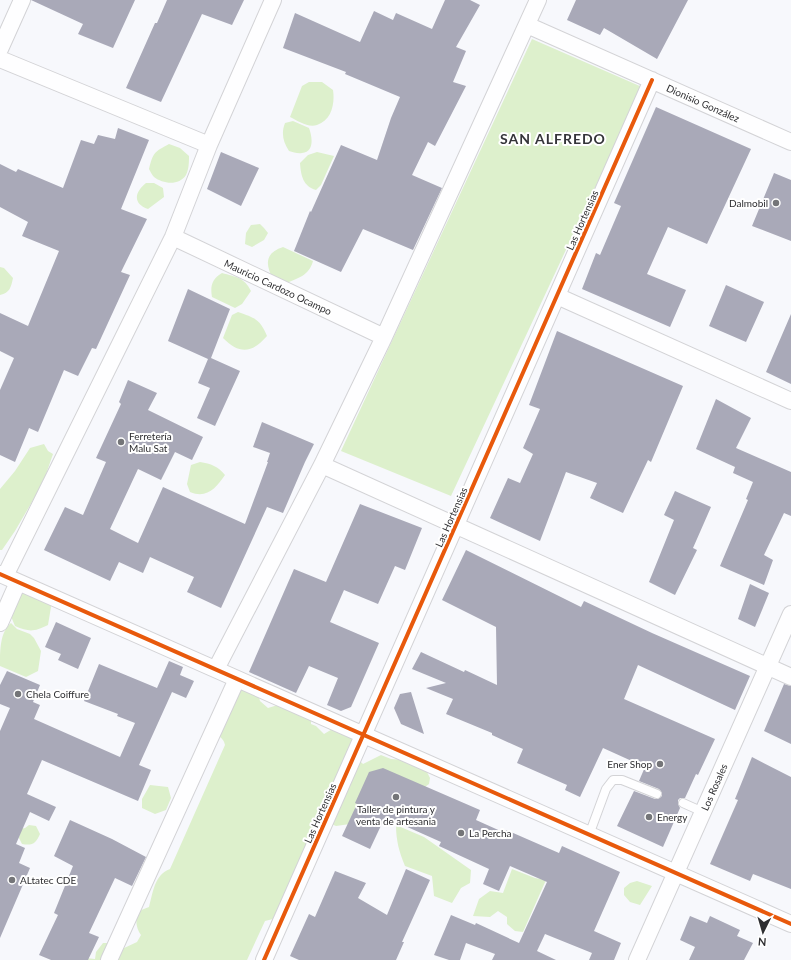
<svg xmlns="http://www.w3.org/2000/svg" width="791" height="960" viewBox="0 0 791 960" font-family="Lato,sans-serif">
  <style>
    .green { fill: #ddf0cc }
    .building { fill: #a9a9b8 }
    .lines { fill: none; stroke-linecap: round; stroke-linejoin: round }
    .lane-casing { stroke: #d3d3d6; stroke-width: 10 }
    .street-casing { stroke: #d3d3d6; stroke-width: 18 }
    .lane { stroke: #fefeff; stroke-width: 8 }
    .street { stroke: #fefeff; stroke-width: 16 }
    .cycleway-casing { stroke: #fff; stroke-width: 6 }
    .cycleway { stroke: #e8590c; stroke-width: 4 }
    .poi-dot { fill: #747578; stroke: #fff; stroke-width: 1.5 }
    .labels { text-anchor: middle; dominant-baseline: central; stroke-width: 4; stroke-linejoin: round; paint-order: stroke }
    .street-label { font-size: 10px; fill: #2e2e31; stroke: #fff }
    .poi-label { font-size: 10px; fill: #2e2e31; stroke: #fff; text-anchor: start }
    .district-label { font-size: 14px; font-weight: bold; letter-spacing: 1px; fill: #343439; stroke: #fff }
  </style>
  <rect width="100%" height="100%" fill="#f7f8fc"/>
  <!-- green -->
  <path class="green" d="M 532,39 L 642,87 L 451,496 L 341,451 Z
    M 309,82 L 322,82 L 333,90 C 335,103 332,120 317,125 C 308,128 298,121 290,117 L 302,86 Z
    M 293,121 L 309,128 C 312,136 315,152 302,153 C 298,154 293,152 289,151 C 283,142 281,133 285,123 Z
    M 169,144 L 180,148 L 189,156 C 189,162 189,169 186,175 C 179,186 163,184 154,177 C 152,175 150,171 149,169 C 153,153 154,152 169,144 Z
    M 317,152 L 334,156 L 321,185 L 316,190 C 303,186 301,176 300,163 L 308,155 Z
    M 146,183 L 154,183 L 163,188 L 164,197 L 148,209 C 132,203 135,192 146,183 Z
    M 260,224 L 264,228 L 268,233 L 264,240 L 252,247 L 245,244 L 246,233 L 251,225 Z
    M 283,247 L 313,261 C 309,276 298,278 284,284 L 273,279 C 265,264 265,253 283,247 Z
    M 0,267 L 4,268 L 13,278 C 11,287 10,293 0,295 Z
    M 222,273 C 236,277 244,277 251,291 L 242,304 L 235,308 L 212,297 C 210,286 212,279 222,273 Z
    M 238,312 C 255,318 260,319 267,336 C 252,353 240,355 223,338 L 232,315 Z
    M 44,444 L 48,451 L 53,454 L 43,483 L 15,531 L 2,550 L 0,550 L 0,489 L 15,471 L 30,448 Z
    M 200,462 C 211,464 218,466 225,475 C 216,488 207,499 190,492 L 187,484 L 191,465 Z
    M 20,587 L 52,601 L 48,625 C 34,632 29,632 15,626 L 10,614 Z
    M 11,623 L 17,629 L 30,634 L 34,638 L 41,651 L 38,671 L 26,677 L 0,666 C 0,650 0,632 11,623 Z
    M 244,686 L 258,694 L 260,701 L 268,708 L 281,704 L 306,714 L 311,721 L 311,724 L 316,726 L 324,734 L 334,728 L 355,734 L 360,761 L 363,764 L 381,755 L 391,759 L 404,760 L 425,768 L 430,778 L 429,784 L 421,790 L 350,824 L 336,826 L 329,823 L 277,915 L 273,919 L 265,921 L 247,960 L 83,960 L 86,958 L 95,959 L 96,952 L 103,943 L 114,943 L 122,949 L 137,942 L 141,935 C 136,928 134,917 140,911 C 142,909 147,908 149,907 C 153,893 154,875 170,869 L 225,745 C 224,740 221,737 217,735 L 214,721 Z
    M 150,785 L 168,787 L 171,798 L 166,810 L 155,814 L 142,808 L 142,799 Z
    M 29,825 L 36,826 L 40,834 C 36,843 33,846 22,844 L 19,838 L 20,829 L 25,828 Z
    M 396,825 L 424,837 L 471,870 L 470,883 L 461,888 L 452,903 L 434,896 L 432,876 L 405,866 C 399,852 396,840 396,825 Z
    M 512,869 L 535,878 L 546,880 L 523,932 L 515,931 L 507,924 L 507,917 L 498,911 L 490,917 L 473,916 L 479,899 L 490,891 L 503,893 Z
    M 637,881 L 652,886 L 640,905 L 630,902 L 624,895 L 624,888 L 630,883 Z"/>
  <!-- building -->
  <path class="building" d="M 31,0 L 135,0 L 113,48 L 78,34 L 83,24 Z
    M 167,0 L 244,0 L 232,25 L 202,14 L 161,102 L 126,88 L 155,23 L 157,23 Z
    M 445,0 L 470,0 L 480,5 L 456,47 L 466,51 L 453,82 L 466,86 L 435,146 L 428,142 L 412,175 L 442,188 L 413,250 L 363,229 L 341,272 L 294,251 L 310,211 L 311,212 L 341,145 L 377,160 L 391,118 L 400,97 L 345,74 L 346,72 L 283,48 L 295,13 L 360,42 L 374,11 L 393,20 L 396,13 L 432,29 Z
    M 576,0 L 688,0 L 657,59 L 604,28 L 600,35 L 567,20 Z
    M 656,107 L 751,149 L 707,244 L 668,227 L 647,274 L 686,290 L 670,327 L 582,289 L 596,253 L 600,255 L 621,206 L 614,203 Z
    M 118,128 L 149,140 L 121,209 L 147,219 L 121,272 L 130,275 L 96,349 L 92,348 L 78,376 L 64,370 L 38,432 L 29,428 L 15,462 L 0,455 L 0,390 L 14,358 L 0,351 L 0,313 L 28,326 L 59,251 L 22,236 L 28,222 L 0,207 L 0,164 L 16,172 L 18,169 L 63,188 L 81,140 L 94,144 L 98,135 L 115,139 Z
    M 221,152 L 259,168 L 241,206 L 207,189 Z
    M 774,173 L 791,180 L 791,241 L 752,226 Z
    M 726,285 L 764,302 L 746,342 L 709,326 Z
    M 188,289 L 230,309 L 211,358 L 240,371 L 215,426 L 197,418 L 210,388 L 198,383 L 208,359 L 168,341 Z
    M 791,314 L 791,384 L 766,372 Z
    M 557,331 L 683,386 L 651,462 L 648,460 L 623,513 L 590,498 L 597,483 L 566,472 L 540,541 L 490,518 L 508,478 L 520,483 L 533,454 L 523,448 L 540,409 L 529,405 Z
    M 128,380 L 157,393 L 148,410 L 203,437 L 192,460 L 175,452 L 161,480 L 138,469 L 110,529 L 138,543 L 163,487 L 245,524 L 268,462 L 267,462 L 270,453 L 253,447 L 262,422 L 314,444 L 305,462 L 283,513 L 267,507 L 221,608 L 187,592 L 194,577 L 150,557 L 143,573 L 119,562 L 110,581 L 44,550 L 65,507 L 83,515 L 106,462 L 96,458 L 121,404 L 119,402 Z
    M 716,399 L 751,418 L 736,448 L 791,472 L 791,516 L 784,513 L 764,555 L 773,560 L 764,585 L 720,566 L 748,500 L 746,499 L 753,482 L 733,473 L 735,467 L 696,449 Z
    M 675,491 L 711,507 L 693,548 L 697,550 L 675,595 L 649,582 L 674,520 L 664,515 Z
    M 360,504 L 422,528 L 405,570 L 395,566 L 378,604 L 344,590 L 330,622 L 379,643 L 351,707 L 341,711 L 327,705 L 338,678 L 309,666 L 296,693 L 249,672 L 294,569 L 326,582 Z
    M 466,550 L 581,607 L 584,601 L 652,633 L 750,676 L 735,710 L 638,665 L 624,699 L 715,739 L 698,775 L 696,774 L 685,798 L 680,798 L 678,800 L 678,804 L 680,808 L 663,847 L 617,826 L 634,791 L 655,799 L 658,799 L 662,796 L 662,793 L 659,789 L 639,781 L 645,767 L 603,748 L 580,797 L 565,790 L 567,785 L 517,763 L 523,749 L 492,735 L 492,733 L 446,714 L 453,699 L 426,688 L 446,683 L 412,669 L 421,652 L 464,672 L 465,670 L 497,685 L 496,627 L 442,600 Z
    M 750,584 L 769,593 L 755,627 L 738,619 Z
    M 56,622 L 91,638 L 78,669 L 58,660 L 61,654 L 45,647 Z
    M 169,661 L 183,667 L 180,675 L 194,681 L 186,698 L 172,692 L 139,765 L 151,770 L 138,801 L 42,760 L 27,794 L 56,807 L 49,821 L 30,812 L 16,844 L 25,848 L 19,863 L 30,868 L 0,938 L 0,731 L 10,708 L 0,704 L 0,685 L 7,671 L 40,685 L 33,702 L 40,705 L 34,719 L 120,757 L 135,723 L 117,716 L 118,714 L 84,701 L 99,664 L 157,688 Z
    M 784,684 L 791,686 L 791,744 L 764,731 Z
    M 411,692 L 424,734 L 401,724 L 394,708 L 400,694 Z
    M 752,757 L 791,777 L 791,889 L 753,874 L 750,881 L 710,864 L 738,800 L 735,799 Z
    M 383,768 L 480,810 L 476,820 L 505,833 L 506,830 L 559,853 L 562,846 L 620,872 L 594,931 L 621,943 L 614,960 L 589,960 L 592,953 L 545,934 L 537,951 L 556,960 L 492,960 L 495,954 L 466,943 L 460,960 L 449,960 L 434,955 L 451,915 L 475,925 L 476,923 L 519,943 L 547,882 L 510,866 L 499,891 L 483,884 L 489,869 L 439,846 L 441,842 L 385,817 L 370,849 L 342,836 L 357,804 L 355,803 L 369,772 Z
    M 70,820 L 112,839 L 146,857 L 132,886 L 115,878 L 89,933 L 99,937 L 88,960 L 51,960 L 39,955 L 58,915 L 54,913 L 73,866 L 54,856 Z
    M 406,869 L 430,880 L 402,942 L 404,942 L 396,960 L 299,960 L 290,956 L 309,914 L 315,917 L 335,871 L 366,883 L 358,898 L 387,915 Z
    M 690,916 L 707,923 L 710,916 L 740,930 L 737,936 L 753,943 L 744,960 L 689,960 L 695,947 L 680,940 Z"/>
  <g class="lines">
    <!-- lane casing -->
    <g class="lane-casing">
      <path id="lane" d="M 683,803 L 703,812
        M 589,835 L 606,789 L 613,780 L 622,780 L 657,794"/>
    </g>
    <!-- street casing -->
    <g class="street-casing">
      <path id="street" d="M 527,25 L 791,142
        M 0,49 L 22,0
        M 0,59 L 209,145
        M 173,237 L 384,337
        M 557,296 L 791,401
        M 322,465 L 791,677
        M 0,574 L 791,924
        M 5,576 L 173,237 L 209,145 L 273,0
        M 0,623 L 18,582
        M 216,669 L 322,465 L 384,337 L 538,0
        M 109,960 L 237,679
        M 264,960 L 652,80
        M 637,960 L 791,614"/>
    </g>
    <!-- lane -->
    <use href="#lane" class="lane"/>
    <!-- street -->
    <use href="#street" class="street"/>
    <!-- cycleway casing -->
    <g class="cycleway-casing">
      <path id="cycleway" d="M 0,574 L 791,924
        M 264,960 L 652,80"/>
    </g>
    <!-- cycleway -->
    <use href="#cycleway" class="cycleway"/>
  </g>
  <!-- markers -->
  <g class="poi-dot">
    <circle cx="776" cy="203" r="4"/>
    <circle cx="121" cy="442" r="4"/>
    <circle cx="18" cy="694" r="4"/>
    <circle cx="660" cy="764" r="4"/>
    <circle cx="396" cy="797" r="4"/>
    <circle cx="649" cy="817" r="4"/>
    <circle cx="461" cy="833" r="4"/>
    <circle cx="12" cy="880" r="4"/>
  </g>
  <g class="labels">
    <!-- street labels -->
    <g class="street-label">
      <text transform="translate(703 103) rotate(24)">Dionisio González</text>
      <text transform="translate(582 220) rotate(-66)">Las Hortensias</text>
      <text transform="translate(278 287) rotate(25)">Mauricio Cardozo Ocampo</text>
      <text transform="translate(451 517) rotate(-66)">Las Hortensias</text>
      <text transform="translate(714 787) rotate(-66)">Los Rosales</text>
      <text transform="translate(320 813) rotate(-66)">Las Hortensias</text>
    </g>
    <!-- poi labels -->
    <g class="poi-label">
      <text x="768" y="203" text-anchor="end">Dalmobil</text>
      <text x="129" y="436">Ferretería<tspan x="129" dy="12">Malu Sat</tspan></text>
      <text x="26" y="694">Chela Coiffure</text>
      <text x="652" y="764" text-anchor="end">Ener Shop</text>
      <text x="396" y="809" text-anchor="middle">Taller de pintura y<tspan x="396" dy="12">venta de artesania</tspan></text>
      <text x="657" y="817">Energy</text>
      <text x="469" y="833">La Percha</text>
      <text x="20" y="880">ALtatec CDE</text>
    </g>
    <!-- district labels -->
    <g class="district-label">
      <text x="553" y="138">SAN ALFREDO</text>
    </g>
  </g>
  <!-- north arrow -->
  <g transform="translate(763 932) rotate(185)" stroke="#ffffff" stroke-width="3" paint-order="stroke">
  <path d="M0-3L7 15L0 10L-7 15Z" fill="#2e2e31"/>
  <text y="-6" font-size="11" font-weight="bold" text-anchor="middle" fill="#2e2e31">N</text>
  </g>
</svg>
